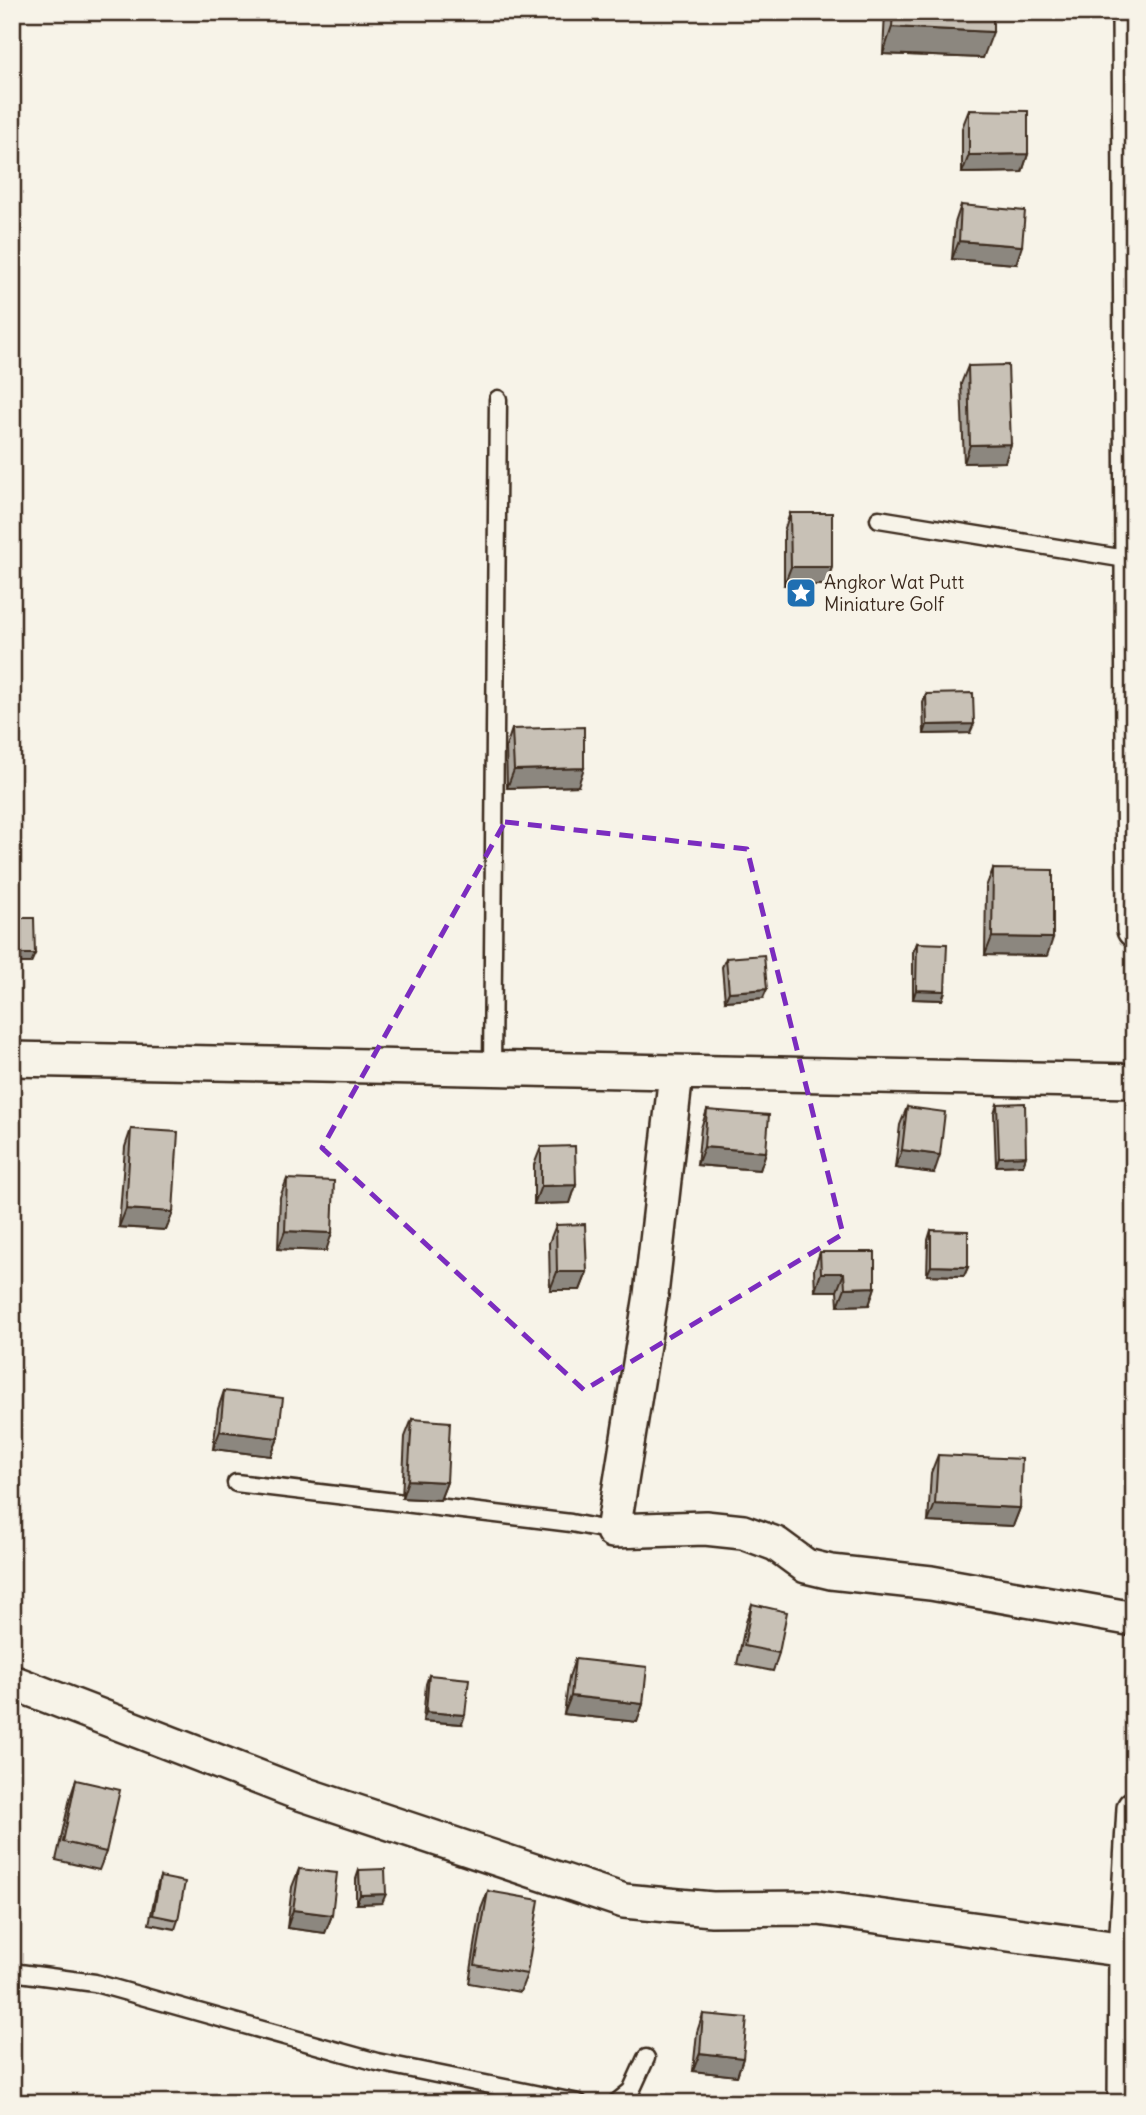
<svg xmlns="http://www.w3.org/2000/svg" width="1146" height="2115" viewBox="0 0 1146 2115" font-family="Delius,sans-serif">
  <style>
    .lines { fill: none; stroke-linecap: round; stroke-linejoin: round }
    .lane-casing { stroke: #3b2a1e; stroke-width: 21 }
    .street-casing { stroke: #3b2a1e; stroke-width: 38 }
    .lane { stroke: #f7f3e8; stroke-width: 16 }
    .street { stroke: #f7f3e8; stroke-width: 33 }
    .wall { fill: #aca69d; stroke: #3b2a1e; stroke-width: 2 }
    .shaded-wall { fill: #8c877f; stroke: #3b2a1e; stroke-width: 2 }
    .building { fill: #c8c1b6; stroke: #3b2a1e; stroke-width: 2 }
    .marked { fill: none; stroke: #7b2cbf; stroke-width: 5; stroke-dasharray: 14 9; stroke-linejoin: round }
    .labels { text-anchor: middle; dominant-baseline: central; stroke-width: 6; stroke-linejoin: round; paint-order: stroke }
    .poi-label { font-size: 19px; fill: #3b2a1e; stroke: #f7f3e8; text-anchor: start }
  </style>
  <rect width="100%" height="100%" fill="#f7f3e8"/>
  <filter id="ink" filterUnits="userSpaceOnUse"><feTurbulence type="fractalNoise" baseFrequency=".0143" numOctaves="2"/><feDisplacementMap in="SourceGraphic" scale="14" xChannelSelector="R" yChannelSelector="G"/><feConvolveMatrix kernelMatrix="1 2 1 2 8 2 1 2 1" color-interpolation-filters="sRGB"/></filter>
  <g filter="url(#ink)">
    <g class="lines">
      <!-- lane casing -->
      <g class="lane-casing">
        <path id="lane" d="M 879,519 L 1132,560
          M 492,1069 L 498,399
          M 236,1483 L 571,1523 L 613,1531
          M 12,1972 L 95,1983 L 377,2062 L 579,2103
          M 616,2103 L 631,2091 L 646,2058"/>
      </g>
      <!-- street casing -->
      <g class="street-casing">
        <path id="street" d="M 1129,12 L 1134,930
          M 12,1059 L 1134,1081
          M 676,1073 L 651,1295 L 613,1531 L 705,1528 L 743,1532 L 776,1544 L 806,1566 L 831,1572 L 931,1583 L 1134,1619
          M 12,1682 L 294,1791 L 624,1901 L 712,1909 L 818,1908 L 1126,1950
          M 1125,2103 L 1126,1950 L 1134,1808"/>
      </g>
      <!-- lane -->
      <use href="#lane" class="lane"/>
      <!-- street -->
      <use href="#street" class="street"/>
    </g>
    <!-- wall -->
    <path class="wall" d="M 885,12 L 993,12 L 983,58 L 883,54 Z
      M 969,110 L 1028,154 L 1022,172 L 962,173 L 962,128 Z
      M 961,205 L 1016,264 L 952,259 L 955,223 Z
      M 968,366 L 1011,444 L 1005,462 L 964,463 L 961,384 Z
      M 790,513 L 832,567 L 826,585 L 784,585 L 784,531 Z
      M 926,694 L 970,733 L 924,734 L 923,703 Z
      M 512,729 L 578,786 L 507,788 L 506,747 Z
      M 993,869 L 1047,956 L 985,955 L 986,887 Z
      M 917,943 L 945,991 L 942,1000 L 913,999 L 913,952 Z
      M 726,958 L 763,998 L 725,1001 L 722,967 Z
      M 997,1104 L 1026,1156 L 1023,1165 L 996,1166 L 994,1113 Z
      M 907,1107 L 934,1173 L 895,1168 L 900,1125 Z
      M 707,1110 L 766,1152 L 760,1170 L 697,1165 L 701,1128 Z
      M 131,1129 L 173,1212 L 166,1230 L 119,1227 L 125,1147 Z
      M 541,1147 L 576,1185 L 570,1203 L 534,1204 L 534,1165 Z
      M 287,1179 L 326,1251 L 278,1249 L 280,1197 Z
      M 556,1225 L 587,1272 L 580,1290 L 550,1290 L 549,1243 Z
      M 931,1230 L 968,1267 L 964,1276 L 927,1275 L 928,1240 Z
      M 820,1252 L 875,1287 L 869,1305 L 838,1306 L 837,1291 L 815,1291 L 814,1270 Z
      M 224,1391 L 278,1438 L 271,1456 L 213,1449 L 218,1409 Z
      M 412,1419 L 447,1482 L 440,1500 L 402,1498 L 405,1437 Z
      M 938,1455 L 1020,1508 L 1013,1526 L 928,1522 L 931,1473 Z
      M 752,1604 L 779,1653 L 773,1671 L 737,1664 L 746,1622 Z
      M 575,1659 L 643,1704 L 637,1722 L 564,1714 L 569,1677 Z
      M 429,1675 L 462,1724 L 423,1721 L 426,1684 Z
      M 76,1780 L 106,1852 L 99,1870 L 56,1860 L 70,1798 Z
      M 299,1869 L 332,1915 L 325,1933 L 287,1928 L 292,1887 Z
      M 359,1870 L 382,1903 L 356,1904 L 356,1879 Z
      M 160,1877 L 178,1920 L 175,1929 L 149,1924 L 157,1886 Z
      M 488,1891 L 527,1974 L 520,1992 L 469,1983 L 481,1909 Z
      M 703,2014 L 743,2058 L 737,2076 L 693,2071 L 697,2032 Z"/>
    <!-- shaded-wall -->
    <path class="shaded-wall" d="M 892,27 L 993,32 L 983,58 L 883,54 Z
      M 1028,154 L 1022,172 L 962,173 L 969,155 Z
      M 959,241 L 1022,246 L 1016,264 L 952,259 Z
      M 1011,444 L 1005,462 L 964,463 L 970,445 Z
      M 791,567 L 832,567 L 826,585 L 784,585 Z
      M 974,724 L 970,733 L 924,734 L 927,725 Z
      M 584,768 L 578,786 L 507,788 L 514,770 Z
      M 992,937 L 1053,938 L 1047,956 L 985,955 Z
      M 12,954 L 35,954 L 31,963 L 12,963 Z
      M 767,989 L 763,998 L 725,1001 L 729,992 Z
      M 916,990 L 945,991 L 942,1000 L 913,999 Z
      M 704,1147 L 766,1152 L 760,1170 L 697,1165 Z
      M 902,1150 L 940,1155 L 934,1173 L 895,1168 Z
      M 1026,1156 L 1023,1165 L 996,1166 L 999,1157 Z
      M 12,1178 L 16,1178 L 12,1188 Z
      M 576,1185 L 570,1203 L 534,1204 L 541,1186 Z
      M 126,1209 L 173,1212 L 166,1230 L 119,1227 Z
      M 285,1231 L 332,1233 L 326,1251 L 278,1249 Z
      M 931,1266 L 968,1267 L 964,1276 L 927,1275 Z
      M 557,1272 L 587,1272 L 580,1290 L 550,1290 Z
      M 821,1273 L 844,1273 L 837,1291 L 815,1291 Z
      M 875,1287 L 869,1305 L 838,1306 L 845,1288 Z
      M 220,1431 L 278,1438 L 271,1456 L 213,1449 Z
      M 408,1480 L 447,1482 L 440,1500 L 402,1498 Z
      M 935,1504 L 1020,1508 L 1013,1526 L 928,1522 Z
      M 571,1696 L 643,1704 L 637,1722 L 564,1714 Z
      M 426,1712 L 465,1715 L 462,1724 L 423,1721 Z
      M 386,1894 L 382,1903 L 356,1904 L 360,1895 Z
      M 293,1910 L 332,1915 L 325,1933 L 287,1928 Z
      M 700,2053 L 743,2058 L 737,2076 L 693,2071 Z"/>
    <!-- building -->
    <path class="building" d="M 893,12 L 993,12 L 993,32 L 892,27 Z
      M 969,110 L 1028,111 L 1028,154 L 969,155 Z
      M 961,205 L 1025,211 L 1022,246 L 959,241 Z
      M 1008,365 L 1011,444 L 970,445 L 968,366 Z
      M 790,513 L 832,513 L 832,567 L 791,567 Z
      M 973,693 L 974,724 L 927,725 L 926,694 Z
      M 584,727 L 584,768 L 514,770 L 512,729 Z
      M 993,869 L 1053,870 L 1053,938 L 992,937 Z
      M 12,918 L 34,918 L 35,954 L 12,954 Z
      M 917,943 L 947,944 L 945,991 L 916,990 Z
      M 764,955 L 767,989 L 729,992 L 726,958 Z
      M 1025,1103 L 1026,1156 L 999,1157 L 997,1104 Z
      M 907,1107 L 945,1112 L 940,1155 L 902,1150 Z
      M 707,1110 L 769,1115 L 766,1152 L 704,1147 Z
      M 12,1114 L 18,1114 L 16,1178 L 12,1178 Z
      M 131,1129 L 178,1132 L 173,1212 L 126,1209 Z
      M 575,1146 L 576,1185 L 541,1186 L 541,1147 Z
      M 287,1179 L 334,1181 L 332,1233 L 285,1231 Z
      M 585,1224 L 587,1272 L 557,1272 L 556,1225 Z
      M 931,1230 L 968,1231 L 968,1267 L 931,1266 Z
      M 820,1252 L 875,1252 L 875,1287 L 845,1288 L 844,1273 L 821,1273 Z
      M 224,1391 L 283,1398 L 278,1438 L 220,1431 Z
      M 412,1419 L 450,1422 L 447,1482 L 408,1480 Z
      M 938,1455 L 1022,1459 L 1020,1508 L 935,1504 Z
      M 752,1604 L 787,1612 L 779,1653 L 744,1646 Z
      M 575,1659 L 647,1667 L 643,1704 L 571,1696 Z
      M 429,1675 L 469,1679 L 465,1715 L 426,1712 Z
      M 76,1780 L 120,1790 L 106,1852 L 63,1842 Z
      M 299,1869 L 337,1873 L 332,1915 L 293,1910 Z
      M 385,1869 L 386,1894 L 360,1895 L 359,1870 Z
      M 160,1877 L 185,1882 L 178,1920 L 153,1915 Z
      M 488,1891 L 539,1900 L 527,1974 L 475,1965 Z
      M 703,2014 L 747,2018 L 743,2058 L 700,2053 Z"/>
  </g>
  <!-- marked area -->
  <path class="marked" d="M 505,822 L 747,849 L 843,1234 L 584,1390 L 322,1148 Z"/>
  <!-- icons -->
  <defs>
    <g id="sight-square" transform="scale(1.575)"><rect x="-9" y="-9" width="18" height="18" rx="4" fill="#1f6fb2" stroke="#f7f3e8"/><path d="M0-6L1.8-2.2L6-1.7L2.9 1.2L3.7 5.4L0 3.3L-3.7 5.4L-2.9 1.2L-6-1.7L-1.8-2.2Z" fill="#fff"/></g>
  </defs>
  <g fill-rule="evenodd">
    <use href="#sight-square" x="801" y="593"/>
  </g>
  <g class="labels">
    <!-- poi labels -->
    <g class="poi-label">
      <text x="824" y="582">Angkor Wat Putt<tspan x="824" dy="22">Miniature Golf</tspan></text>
    </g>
  </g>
  <!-- margin -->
  <rect width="1146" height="2115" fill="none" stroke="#f7f3e8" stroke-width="42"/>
  <rect x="21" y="21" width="1104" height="2073" fill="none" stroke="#3b2a1e" stroke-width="2.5" filter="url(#ink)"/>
</svg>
